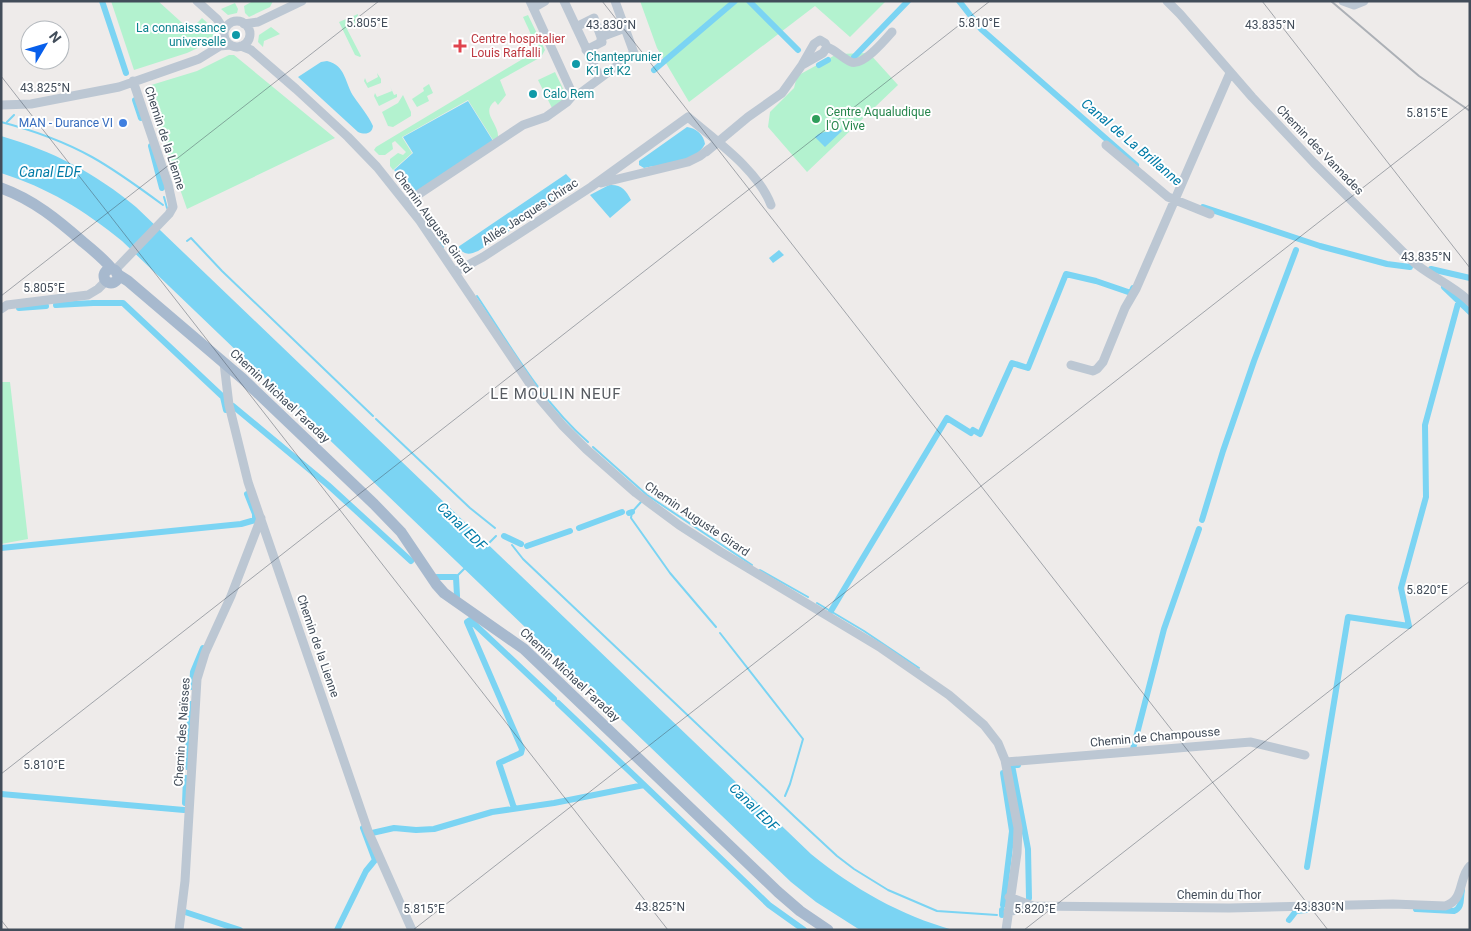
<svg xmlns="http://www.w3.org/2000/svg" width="1471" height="931" viewBox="0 0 1471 931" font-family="Roboto,sans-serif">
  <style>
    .green { fill: #b3f2cf }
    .water { fill: #7bd4f3 }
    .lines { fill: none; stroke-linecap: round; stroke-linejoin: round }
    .stream { stroke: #7bd4f3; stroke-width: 2 }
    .canal { stroke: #7bd4f3; stroke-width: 6 }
    .minor { stroke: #bcc7d3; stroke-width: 9 }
    .major { stroke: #a7b9ce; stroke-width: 11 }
    .rail { stroke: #acb0b6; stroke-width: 2 }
    .ticks { fill: none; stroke: #424d5a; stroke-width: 1; stroke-opacity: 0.45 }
    .culture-dot { fill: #0f9aa8; stroke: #fff; stroke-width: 2 }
    .health-dot { fill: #e0444e; stroke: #fff; stroke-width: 2 }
    .leisure-dot { fill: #2e9e5b; stroke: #fff; stroke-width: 2 }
    .shop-dot { fill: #3f7fe0; stroke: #fff; stroke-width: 2 }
    .labels { text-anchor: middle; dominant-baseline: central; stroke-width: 4; stroke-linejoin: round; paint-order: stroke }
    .culture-label { font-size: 12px; fill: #0d838f; stroke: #fff; text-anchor: start }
    .health-label { font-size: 12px; fill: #be3a42; stroke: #fff; text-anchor: start }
    .leisure-label { font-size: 12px; fill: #27864d; stroke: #fff; text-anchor: start }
    .shop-label { font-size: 12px; fill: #366cbe; stroke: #fff; text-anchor: end }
    .street-label { font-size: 12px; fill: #424d5a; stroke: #fff }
    .water-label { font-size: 14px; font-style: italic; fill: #017ba7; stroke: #fff }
    .quarter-label { font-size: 15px; letter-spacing: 1px; fill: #575b61; stroke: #fff }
    .ticks-label { font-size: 12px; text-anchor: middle; fill: #424d5a; stroke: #fff; stroke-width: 4; stroke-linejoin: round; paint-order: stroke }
  </style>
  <rect width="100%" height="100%" fill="#eeebea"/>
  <!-- green -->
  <path class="green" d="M 111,1 L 158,1 L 190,30 L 202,18 L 214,29 L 215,40 L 187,53 L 134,70 Z
    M 253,1 L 273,1 L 270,7 L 249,17 L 245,13 L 244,6 Z
    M 640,1 L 886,1 L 850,37 L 815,6 L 689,102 L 657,48 Z
    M 235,3 L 238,9 L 237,13 L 228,15 L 221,9 Z
    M 358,14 L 357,25 L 347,29 L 361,56 L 360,57 L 355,55 L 339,22 Z
    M 528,15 L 545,50 L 541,57 L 500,80 L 506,95 L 498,105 L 495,101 C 480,113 499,123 498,137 L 493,140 L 468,100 L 402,137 L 412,153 L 393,170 L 390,166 L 390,159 L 398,153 L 403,155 L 406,152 L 395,141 L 392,143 L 393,149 L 385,155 L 379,155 L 374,150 L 376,147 L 526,57 C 539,44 529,31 523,17 Z
    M 271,27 L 280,34 L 264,41 L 263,47 L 258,42 L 259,35 Z
    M 869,53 L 898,85 L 807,172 L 768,127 L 770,112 L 794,88 L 797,76 L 837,54 Z
    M 229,55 L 234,55 L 335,138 L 187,209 L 146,93 L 148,86 L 197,71 Z
    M 555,72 L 566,95 L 563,99 L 564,100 L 552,108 L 538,80 Z
    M 377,73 L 381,79 L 381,83 L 368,88 L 364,81 L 365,78 L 367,83 L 378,77 Z
    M 429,84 L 433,93 L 427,96 L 429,101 L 417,107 L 412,99 L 424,91 L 423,88 Z
    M 390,86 L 394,95 L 397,94 L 397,97 L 379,106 L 374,96 L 375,93 L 377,97 L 392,91 Z
    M 403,95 L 411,112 L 411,116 L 393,127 L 388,126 L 382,112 L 398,103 Z
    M 1,382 L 10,382 L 28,539 L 1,544 Z"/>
  <!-- water -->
  <path class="water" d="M 327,61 C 346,65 345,84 354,97 C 361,107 368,115 373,126 C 372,134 365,135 358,132 L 298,77 L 321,62 Z
    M 468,101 L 493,141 L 414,194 L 394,170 L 413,153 L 403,137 Z
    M 687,127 C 696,128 704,135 705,144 C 696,163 662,164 644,168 L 639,165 L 639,161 Z
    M 838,127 L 842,131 L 825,147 L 815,137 C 823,129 831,134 838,127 Z
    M 1,136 C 53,151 95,173 136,207 L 811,854 C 854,889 900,915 953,930 L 860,930 L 816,902 L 791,882 L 122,241 C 84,210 48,188 1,173 Z
    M 566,174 L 578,187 L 478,251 C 469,255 464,255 458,247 Z
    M 609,185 C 621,184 626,190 631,200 L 610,218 L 590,195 Z
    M 779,250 L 784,255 L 773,263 L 769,258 Z"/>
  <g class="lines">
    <!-- stream -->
    <path class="stream" d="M 1,122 C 32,130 63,141 92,157 C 117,171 140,188 163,205
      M 7,122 L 14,115
      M 164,197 L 167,208
      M 187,241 L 191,238 L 222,271 L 373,416
      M 439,241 L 443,247
      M 477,296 C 511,347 542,402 588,442
      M 376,419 L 470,508 L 495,528
      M 593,447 L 647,495 L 752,565
      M 641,502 L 632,512 L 631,518 L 670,573 L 716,627
      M 487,545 L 496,536
      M 512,545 L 523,559 L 795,817 L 837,856 L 854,869 L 888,890 L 937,911 L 997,915
      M 760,570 L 808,597
      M 456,577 L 465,568
      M 817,603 L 864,631 L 919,668
      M 720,633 L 803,739 L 790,784 L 785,796"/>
    <!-- canal -->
    <path class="canal" d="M 102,1 L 126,73
      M 749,1 L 798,50
      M 959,1 L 981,29 L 1136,165
      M 854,57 L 908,1
      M 819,65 L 828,60
      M 654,70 L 735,1
      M 135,100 L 141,118
      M 151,146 L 162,188
      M 1203,207 L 1320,246 L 1387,264 L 1410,267
      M 1431,269 L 1470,278
      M 1444,287 L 1470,312
      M 92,303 L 123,303 L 223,397 L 226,410
      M 56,305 L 93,303
      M 19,308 L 46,306
      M 233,406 L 328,485 L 411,561
      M 973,430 L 980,434 L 1012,363 L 1028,368 L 1066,274 L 1096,281 L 1131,293 L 1133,288
      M 629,513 L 632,512
      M 1202,520 L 1223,451 L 1254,361 L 1296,250
      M 579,528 L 622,512
      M 504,536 L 521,544
      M 527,546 L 570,531
      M 1,548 L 241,524 L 255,520 L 255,514 L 247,494
      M 437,577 L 456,577 L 457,596
      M 831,611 L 947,418 L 971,433
      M 192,687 L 193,672 L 203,648
      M 1133,749 L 1164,629 L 1199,529
      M 1018,765 L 1012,765 L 1028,849 L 1029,898
      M 187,767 L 191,704
      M 1003,773 L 1012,831 L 1003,905
      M 644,785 L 769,905 L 804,930
      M 1,794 L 184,810
      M 185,803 L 186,778
      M 514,808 L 499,763 L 521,753 L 522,749 L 467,622 L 470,620 L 554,699
      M 372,833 L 394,828 L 416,830 L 434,829 L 492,812 L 554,803 L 644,785 L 558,703
      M 1307,867 L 1348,617 L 1409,626 L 1401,588 L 1426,497 L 1425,425 L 1459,300
      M 1416,909 L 1454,911 C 1463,907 1460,899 1462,890
      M 185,912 L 240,930
      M 1002,915 L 1002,910
      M 1289,920 L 1296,911 L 1306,910
      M 337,930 L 366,871 L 375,860 L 363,828"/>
    <!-- minor -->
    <path class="minor" d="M 197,1 L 217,19 L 224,30
      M 530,1 L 573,95
      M 564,1 L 600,78
      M 1167,1 L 1180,14 L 1252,97 L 1314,163 L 1410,259 C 1428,276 1452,284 1470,302
      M 1343,1 L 1354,5 L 1364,1
      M 533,8 L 545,1
      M224 34a13 13 0 1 1 26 0a13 13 0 1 1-26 0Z
      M 244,24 L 258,22 L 302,1
      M 576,27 L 594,18 L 601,37 L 625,28
      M 241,46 L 251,50 L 296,89 L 348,137 L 377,167 L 420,221 L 540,399 L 563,426 L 586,449 L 636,493 L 679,525 L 721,552 L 881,648 L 949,695 L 984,725 L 998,743 L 1005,760 L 1018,828 L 1017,853 L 1006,930
      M 827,47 C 837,51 842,58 851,62 C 862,67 885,40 892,32
      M 586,50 L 602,42 L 601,39
      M 573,95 L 579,94 L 634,53 L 615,1
      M 1,105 L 31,104 L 119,87 L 199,59 L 220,46 L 230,45
      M 1106,145 L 1168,197 L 1210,214
      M 706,152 L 748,117 L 782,93 L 802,65 L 814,44 L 820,40 L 825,43 L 827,47 L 823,53 L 802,65
      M 601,183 L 688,162 L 700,156 L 709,149
      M 407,202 L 523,125 L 546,117 L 567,102 L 573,95
      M 115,270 L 169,214 L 173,207 L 168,184 L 133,81
      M 455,272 L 483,257 L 591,187 L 688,117 C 716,141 758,170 771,205
      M 1,309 L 7,305 L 88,295 L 98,289 L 106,281
      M 224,363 L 229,405 L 248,482 L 368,831 L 412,930
      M 1071,365 L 1093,371 L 1097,369 L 1103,362 L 1125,308 L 1136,289 L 1230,73
      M 1006,762 L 1251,742 L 1305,755
      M 1009,897 L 1033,906 L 1229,908 L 1393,904 L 1445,906 C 1465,900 1458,878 1470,866
      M 1008,912 L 1032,906
      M 179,930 L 185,881 L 197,679 L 205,653 L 231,596 L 261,518"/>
    <!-- major -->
    <path class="major" d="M 1,188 C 34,200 58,220 83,242 C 94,251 104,259 112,269
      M104 276a7 7 0 1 1 14 0a7 7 0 1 1-14 0Z
      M 117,274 L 128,281 L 243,379 L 374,504 L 401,532 L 436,584 L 444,593 L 524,649 L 778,892 L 800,911 L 828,930"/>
    <!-- rail -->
    <path class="rail" d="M 1331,1 L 1419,76 L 1470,111"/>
  </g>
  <!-- ticks -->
  <path class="ticks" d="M 602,1 L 1328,930M 1262,1 L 1470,268M 1,76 L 668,930M 1,296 L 379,1M 1,774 L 990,1M 1,920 L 9,930M 413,930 L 1470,104M 1024,930 L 1470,581"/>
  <!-- markers -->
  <g class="culture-dot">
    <circle cx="236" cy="35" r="5"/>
    <circle cx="576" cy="64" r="5"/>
    <circle cx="533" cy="94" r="5"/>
  </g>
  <path class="health-dot" d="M457.5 38.5h5v5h5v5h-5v5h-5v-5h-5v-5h5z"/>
  <circle class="leisure-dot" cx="816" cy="119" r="5"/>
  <circle class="shop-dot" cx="123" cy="123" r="5"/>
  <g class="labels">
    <!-- culture labels -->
    <g class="culture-label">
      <text x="226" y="28" text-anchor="end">La connaissance<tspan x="226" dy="14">universelle</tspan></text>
      <text x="586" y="57">Chanteprunier<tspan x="586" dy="14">K1 et K2</tspan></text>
      <text x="543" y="94">Calo Rem</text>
    </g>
    <!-- health labels -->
    <g class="health-label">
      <text x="471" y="39">Centre hospitalier<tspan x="471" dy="14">Louis Raffalli</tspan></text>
    </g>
    <!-- leisure labels -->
    <g class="leisure-label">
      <text x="826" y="112">Centre Aqualudique<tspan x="826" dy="14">l'O Vive</tspan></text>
    </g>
    <!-- shop labels -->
    <g class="shop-label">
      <text x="113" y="123">MAN - Durance VI</text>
    </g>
    <!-- street labels -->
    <g class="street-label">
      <text transform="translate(165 138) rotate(72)">Chemin de la Lienne</text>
      <text transform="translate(1320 150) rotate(46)">Chemin des Vannades</text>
      <text transform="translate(530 212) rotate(-33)">Allée Jacques Chirac</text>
      <text transform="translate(433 222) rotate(54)">Chemin Auguste Girard</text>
      <text transform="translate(280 396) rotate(43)">Chemin Michael Faraday</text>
      <text transform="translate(697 519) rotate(34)">Chemin Auguste Girard</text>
      <text transform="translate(318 646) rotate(71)">Chemin de la Lienne</text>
      <text transform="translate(570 675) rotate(43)">Chemin Michael Faraday</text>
      <text transform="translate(182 732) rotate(-86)">Chemin des Naïsses</text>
      <text transform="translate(1155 737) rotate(-5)">Chemin de Champousse</text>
      <text x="1219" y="895">Chemin du Thor</text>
    </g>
    <!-- water labels -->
    <g class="water-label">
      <text transform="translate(1132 142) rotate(40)">Canal de La Brillanne</text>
      <text x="50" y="172">Canal EDF</text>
      <text transform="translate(462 526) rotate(44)">Canal EDF</text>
      <text transform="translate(754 807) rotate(44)">Canal EDF</text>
    </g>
    <!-- quarter labels -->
    <g class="quarter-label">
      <text x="556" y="394">LE MOULIN NEUF</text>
    </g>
  </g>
  <g class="ticks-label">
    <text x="367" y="27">5.805°E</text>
    <text x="979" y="27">5.810°E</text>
    <text x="611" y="29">43.830°N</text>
    <text x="1270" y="29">43.835°N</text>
    <text x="45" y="92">43.825°N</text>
    <text x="1427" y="117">5.815°E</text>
    <text x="1426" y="261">43.835°N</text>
    <text x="44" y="292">5.805°E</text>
    <text x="1427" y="594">5.820°E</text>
    <text x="44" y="769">5.810°E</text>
    <text x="660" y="911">43.825°N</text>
    <text x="1319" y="911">43.830°N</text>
    <text x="424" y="913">5.815°E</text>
    <text x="1035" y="913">5.820°E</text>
  </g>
  <!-- border -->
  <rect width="1471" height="931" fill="none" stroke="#424d5a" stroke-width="5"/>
  <!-- north arrow -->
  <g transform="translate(45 45) rotate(52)"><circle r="24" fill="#ffffff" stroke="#b3b8bd"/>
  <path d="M0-4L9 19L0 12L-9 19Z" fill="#085feb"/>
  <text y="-8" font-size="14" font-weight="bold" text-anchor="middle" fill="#424d5a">N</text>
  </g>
</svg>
